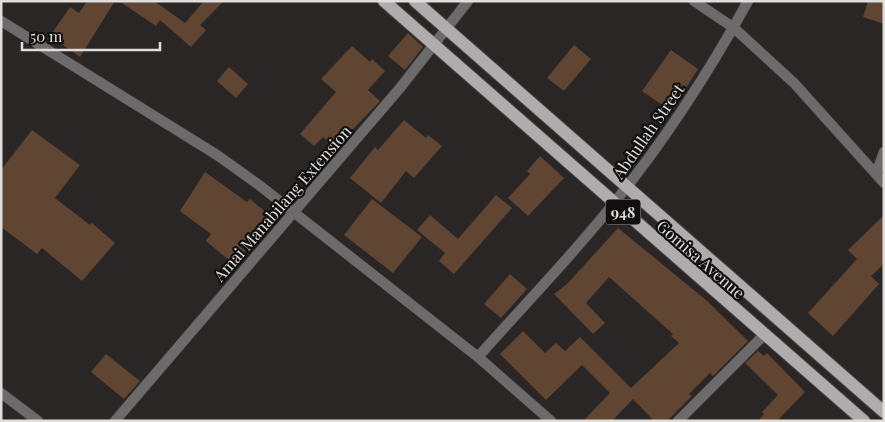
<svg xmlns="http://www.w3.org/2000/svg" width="885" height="422" viewBox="0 0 885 422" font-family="'Playfair Display',serif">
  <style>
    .building { fill: #5f4532 }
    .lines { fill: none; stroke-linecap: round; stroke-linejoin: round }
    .minor-casing { stroke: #474342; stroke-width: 11 }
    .tertiary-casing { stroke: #474342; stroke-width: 11 }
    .primary-casing { stroke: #474342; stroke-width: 14 }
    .minor { stroke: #6c6a6a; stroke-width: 10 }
    .tertiary { stroke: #6c6a6a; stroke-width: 10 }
    .primary { stroke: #b0acad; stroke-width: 12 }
    .labels { text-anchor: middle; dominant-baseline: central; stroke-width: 4.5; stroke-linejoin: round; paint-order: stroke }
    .shield { fill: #11100f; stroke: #a2a09f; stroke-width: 1 }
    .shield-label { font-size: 15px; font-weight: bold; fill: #e0dedd }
    .street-label { font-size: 16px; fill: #e0dedd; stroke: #11100f }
  </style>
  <rect width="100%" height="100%" fill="#2a2625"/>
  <!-- building -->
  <path class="building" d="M 87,1 L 115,1 L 80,57 L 50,36 L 70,7 L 79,13 Z
    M 119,1 L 154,1 L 185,23 L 204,1 L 224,1 L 200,25 L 206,30 L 191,47 L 160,20 L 156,26 Z
    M 868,1 L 884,1 L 884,24 L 863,17 Z
    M 408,33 L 423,47 L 405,70 L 388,56 Z
    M 574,45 L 591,59 L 564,91 L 547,78 Z
    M 352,46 L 370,62 L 372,59 L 385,71 L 368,90 L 380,101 L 335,148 L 323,137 L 314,146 L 300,134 L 336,92 L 321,79 Z
    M 671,50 L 698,69 L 671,111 L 642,91 Z
    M 229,67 L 248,84 L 236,98 L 217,81 Z
    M 404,120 L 426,138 L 428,135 L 442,146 L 414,178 L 406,171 L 381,203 L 350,178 L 375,147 L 378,150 Z
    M 32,130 L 80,165 L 55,198 L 90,225 L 92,223 L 115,243 L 82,281 L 42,248 L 37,254 L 1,227 L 1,170 Z
    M 540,156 L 564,178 L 528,216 L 508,198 L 530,174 L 527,171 Z
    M 205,172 L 247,202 L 250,199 L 268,214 L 240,246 L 248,254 L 237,267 L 206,241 L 211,234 L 180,211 Z
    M 496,195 L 512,208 L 454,274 L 439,261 L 445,253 L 417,230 L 430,215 L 458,239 Z
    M 372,199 L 422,237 L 393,273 L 344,235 Z
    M 884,215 L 884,264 L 871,276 L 879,284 L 833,336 L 808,313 L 857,259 L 848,250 Z
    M 618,228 L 706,300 L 748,341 L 713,376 L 710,373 L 689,394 L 692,396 L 667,421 L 654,421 L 633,399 L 612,421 L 583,421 L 610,393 L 582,365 L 546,400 L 500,354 L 523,331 L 545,353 L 556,343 L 565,351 L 580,337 L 631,388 L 679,343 L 671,336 L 673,334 L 609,277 L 586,303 L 605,323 L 593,334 L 554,294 L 567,284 Z
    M 510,274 L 527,289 L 501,318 L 484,304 Z
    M 758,351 L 764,356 L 767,353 L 805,392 L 777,421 L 758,421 L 764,414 L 762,412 L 778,395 L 745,363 Z
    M 106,354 L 140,381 L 124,399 L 91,372 Z"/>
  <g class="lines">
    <!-- minor casing -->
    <g class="minor-casing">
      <path id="minor" d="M 694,1 L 734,28 L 794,83 L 884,183
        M 1,21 L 217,155 L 259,185 L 478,357 L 551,421
        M 876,174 L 884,152
        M 478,357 C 523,306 572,256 614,203 C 665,140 709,72 748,1
        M 1,393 L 38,421
        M 678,421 L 764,335"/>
    </g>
    <!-- tertiary casing -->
    <g class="tertiary-casing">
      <path id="tertiary" d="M 115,421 L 400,88 L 468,1"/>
    </g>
    <!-- primary casing -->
    <g class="primary-casing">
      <path id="primary" d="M 384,1 L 864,421
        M 415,1 L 884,412"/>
    </g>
    <!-- minor -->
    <use href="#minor" class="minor"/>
    <!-- tertiary -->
    <use href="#tertiary" class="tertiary"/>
    <!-- primary -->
    <use href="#primary" class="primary"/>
  </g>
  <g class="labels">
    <!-- shield labels -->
    <rect class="shield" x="605.5" y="199.5" width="35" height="25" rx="4"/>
    <g class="shield-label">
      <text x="623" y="212">948</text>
    </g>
    <!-- street labels -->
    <g class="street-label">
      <text transform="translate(648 131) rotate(-55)">Abdullah Street</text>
      <text transform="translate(282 203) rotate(-49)">Amai Manabilang Extension</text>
      <text transform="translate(701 259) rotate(41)">Gomisa Avenue</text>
    </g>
  </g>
  <!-- border -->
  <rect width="885" height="422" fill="none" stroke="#e0dedd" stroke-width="5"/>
  <!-- scale -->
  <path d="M22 42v8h138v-8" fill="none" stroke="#e0dedd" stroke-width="2.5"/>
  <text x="30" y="42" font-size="15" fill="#e0dedd" stroke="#11100f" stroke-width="4" paint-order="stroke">50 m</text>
</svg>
